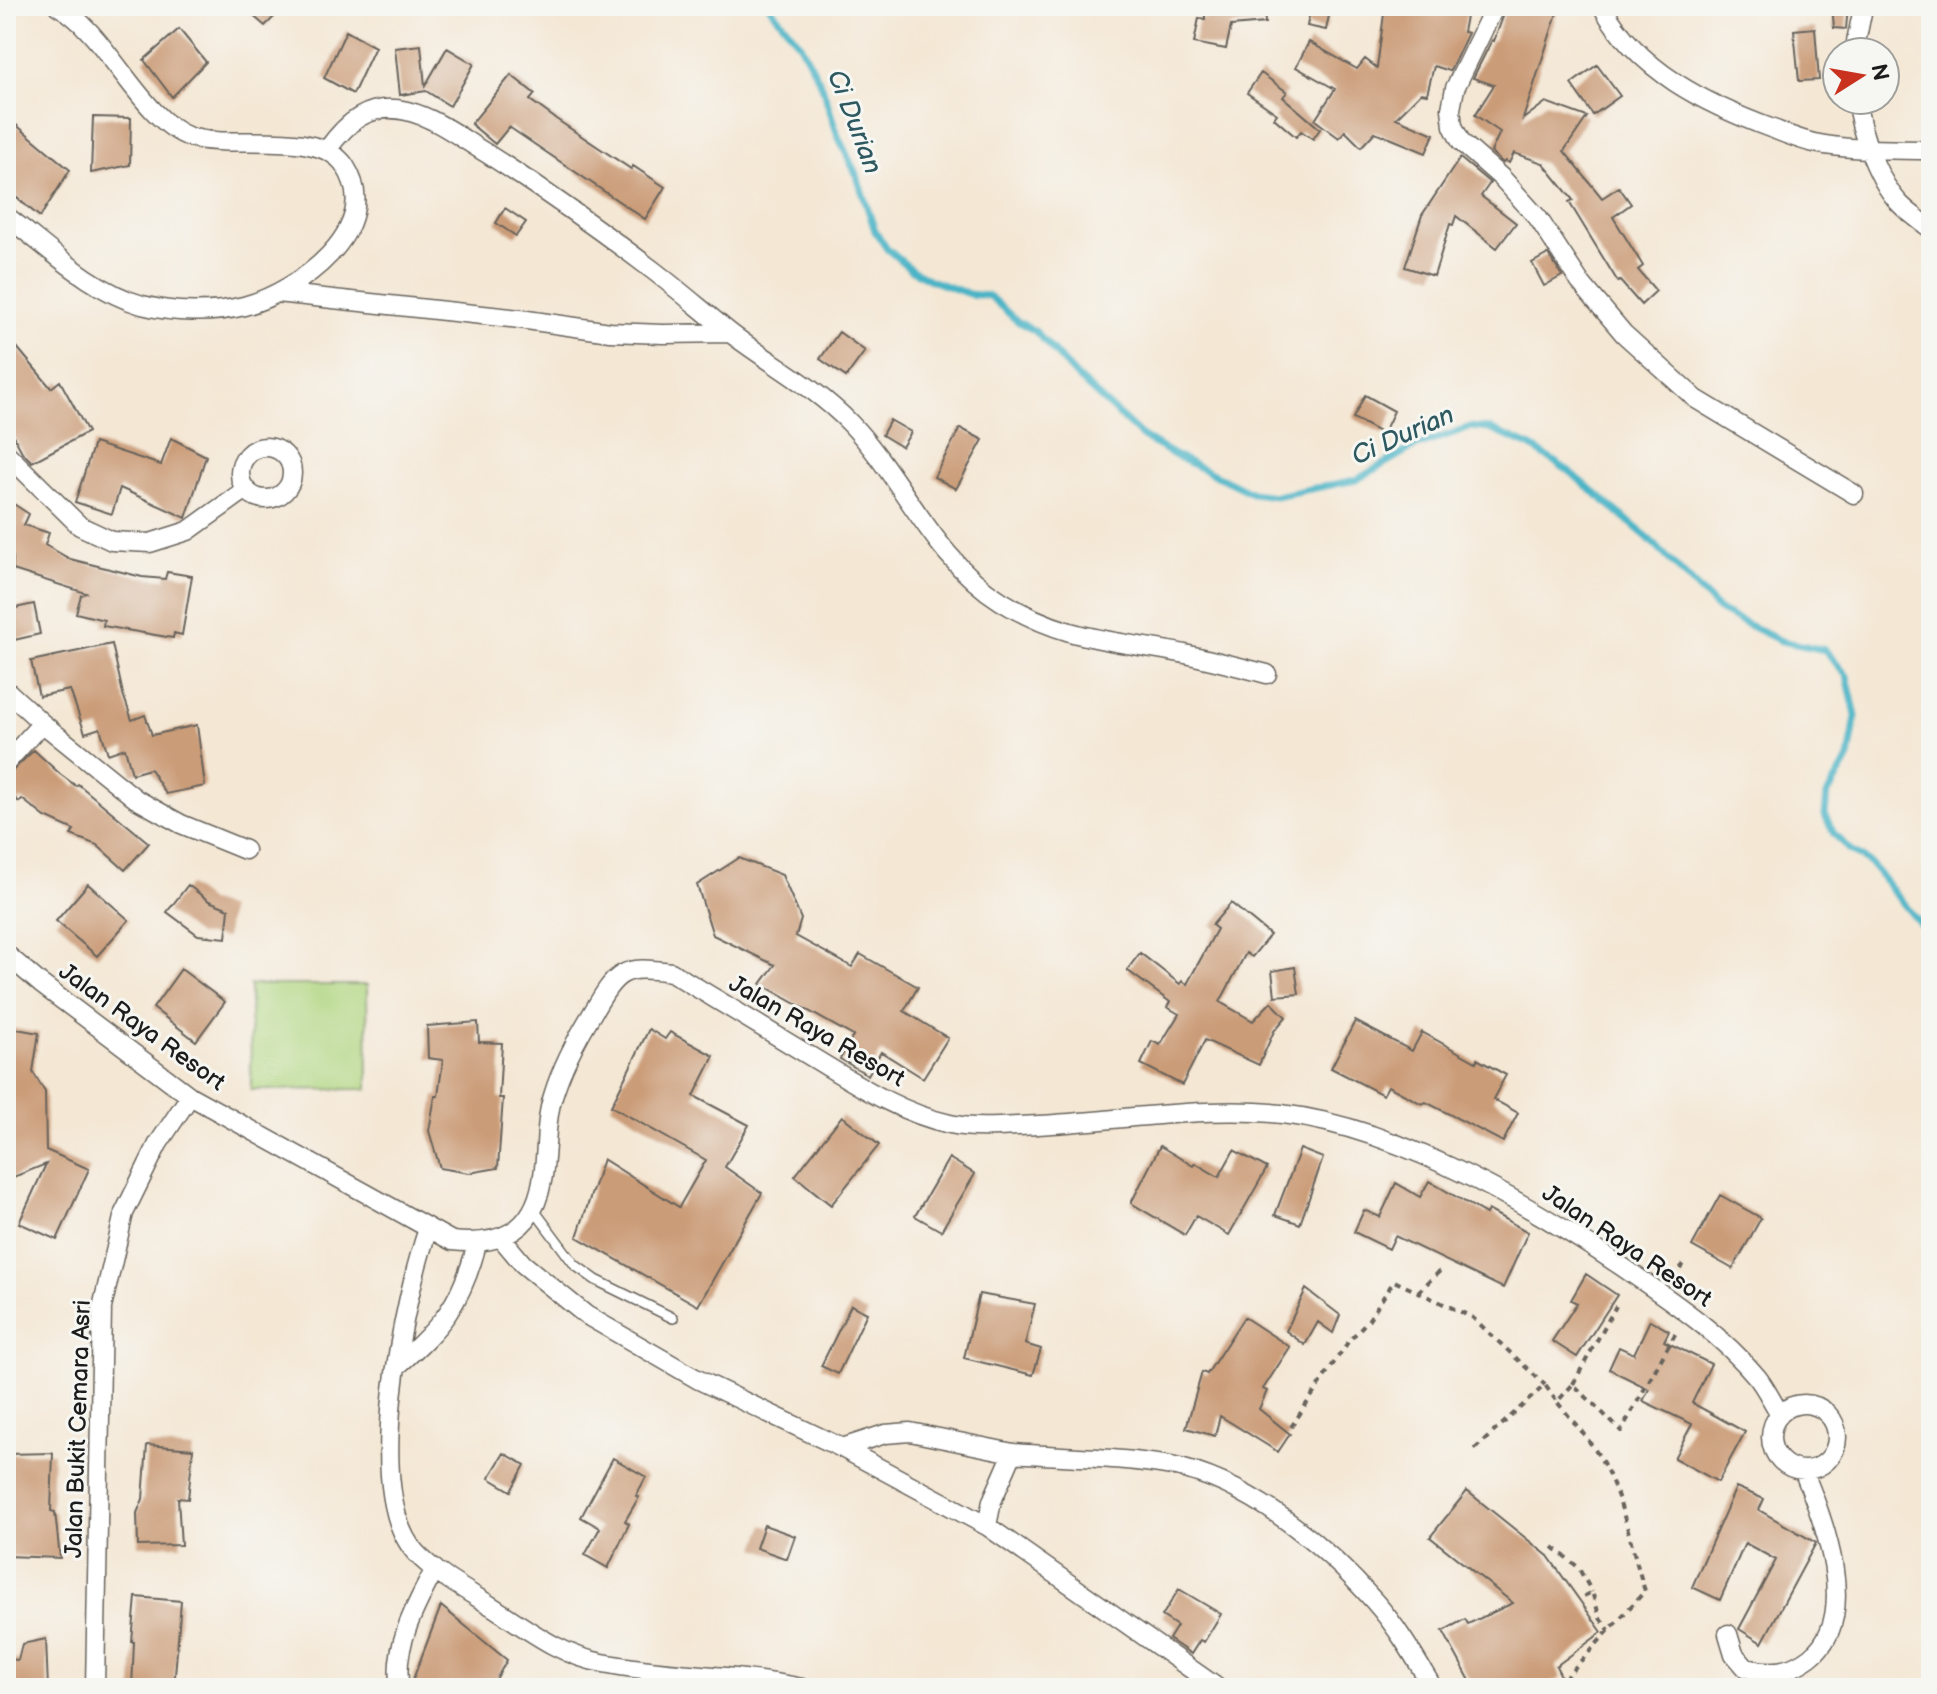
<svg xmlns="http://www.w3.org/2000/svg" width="1937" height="1694" viewBox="0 0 1937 1694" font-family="'Balsamiq Sans',sans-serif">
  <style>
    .green { fill: #b0d680; stroke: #66794e; stroke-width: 2 }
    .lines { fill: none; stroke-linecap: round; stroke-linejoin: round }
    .stream { stroke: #49b4c6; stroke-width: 7 }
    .building { fill: #cb9c78 }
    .service-casing { stroke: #68635c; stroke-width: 12 }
    .minor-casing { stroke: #68635c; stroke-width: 21 }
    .path { stroke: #68635c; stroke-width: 4; stroke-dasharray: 6 6; stroke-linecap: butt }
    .service { stroke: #fff; stroke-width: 9 }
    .minor { stroke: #fff; stroke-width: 18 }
    .labels { text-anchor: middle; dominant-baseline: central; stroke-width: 6; stroke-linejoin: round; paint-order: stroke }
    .street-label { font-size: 24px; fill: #1c1c1c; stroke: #f6f6f2 }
    .water-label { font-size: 26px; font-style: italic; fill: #2e5960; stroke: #f6f6f2 }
  </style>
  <rect width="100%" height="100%" fill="#f6f6f2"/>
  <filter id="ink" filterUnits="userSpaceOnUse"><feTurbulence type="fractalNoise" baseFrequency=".0125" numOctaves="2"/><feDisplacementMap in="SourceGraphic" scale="16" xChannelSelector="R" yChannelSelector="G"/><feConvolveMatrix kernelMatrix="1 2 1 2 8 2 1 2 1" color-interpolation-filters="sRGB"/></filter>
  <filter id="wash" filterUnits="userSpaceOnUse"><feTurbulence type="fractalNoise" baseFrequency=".006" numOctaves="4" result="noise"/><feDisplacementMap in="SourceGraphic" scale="32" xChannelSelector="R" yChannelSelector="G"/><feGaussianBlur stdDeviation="1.8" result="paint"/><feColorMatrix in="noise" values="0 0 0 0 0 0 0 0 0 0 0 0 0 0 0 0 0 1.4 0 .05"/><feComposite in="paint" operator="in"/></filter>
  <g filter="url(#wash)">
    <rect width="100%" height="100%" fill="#f4e7d4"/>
    <!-- green -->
    <path class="green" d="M 250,985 L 367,985 L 368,1089 L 251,1090 Z"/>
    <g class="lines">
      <!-- stream -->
      <path class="stream" d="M 769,6 L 800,44 L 822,86 L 838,136 L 857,176 L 875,231 L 887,249 L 912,270 L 930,280 L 969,294 L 989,296 L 1017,321 L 1035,331 L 1078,378 L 1143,437 L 1174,455 L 1252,493 L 1275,496 L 1356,480 L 1412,448 L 1470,427 L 1490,429 L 1530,446 L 1569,471 L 1647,537 L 1720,611 L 1781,641 L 1825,650 L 1847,676 L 1856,716 L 1849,758 L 1827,795 L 1825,815 L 1834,834 L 1850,850 L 1870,863 L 1931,937"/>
    </g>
    <g id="blocks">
      <!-- building -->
      <path class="building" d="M 242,6 L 285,6 L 265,26 Z
        M 1205,6 L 1264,6 L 1265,23 L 1231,26 L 1226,49 L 1194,43 L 1199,18 L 1205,19 Z
        M 1311,6 L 1331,6 L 1326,30 L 1307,26 Z
        M 1385,6 L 1419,6 L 1447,14 L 1449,6 L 1468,6 L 1463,32 L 1468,33 L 1450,71 L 1434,66 L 1427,94 L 1421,93 L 1396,118 L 1434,134 L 1426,153 L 1375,132 L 1361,147 L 1345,131 L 1339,138 L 1315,120 L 1335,89 L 1296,67 L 1309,42 L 1357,69 L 1365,59 L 1377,68 Z
        M 1507,6 L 1552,6 L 1550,10 L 1557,13 L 1523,119 L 1546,102 L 1587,117 L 1564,151 L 1602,198 L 1619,187 L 1631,204 L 1613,217 L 1643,266 L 1638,270 L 1656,291 L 1641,305 L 1620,281 L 1618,282 L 1569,202 L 1573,200 L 1543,163 L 1514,153 L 1509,163 L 1505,161 L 1503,163 L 1491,152 L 1500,132 L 1475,115 L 1494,85 L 1473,78 L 1492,40 L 1494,41 Z
        M 1832,6 L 1848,6 L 1846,29 L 1834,28 Z
        M 1815,28 L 1819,80 L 1799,81 L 1794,30 Z
        M 179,29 L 206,62 L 172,97 L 144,60 Z
        M 346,31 L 375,47 L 353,94 L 324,78 Z
        M 421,45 L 425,86 L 447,48 L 474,64 L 450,106 L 426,91 L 400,95 L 395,48 Z
        M 1597,65 L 1620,96 L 1593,115 L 1571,84 Z
        M 1261,73 L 1287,92 L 1283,97 L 1320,129 L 1313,139 L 1301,131 L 1296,137 L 1274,118 L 1277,114 L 1247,93 Z
        M 511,75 L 535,94 L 530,100 L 556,119 L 631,169 L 633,166 L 665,187 L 645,219 L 509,127 L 495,144 L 471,124 Z
        M 93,117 L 131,118 L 130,165 L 91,173 Z
        M 14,123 L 70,170 L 40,217 L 6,189 L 6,135 Z
        M 1460,158 L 1490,183 L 1481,196 L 1516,223 L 1497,248 L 1456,216 L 1453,225 L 1450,224 L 1434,276 L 1405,267 L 1422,215 Z
        M 505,208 L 526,222 L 516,236 L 496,223 Z
        M 1548,254 L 1562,276 L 1544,286 L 1532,263 Z
        M 839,332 L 865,351 L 846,377 L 820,359 Z
        M 6,334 L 51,388 L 60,381 L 88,432 L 32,462 L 22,452 L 6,422 Z
        M 1365,395 L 1394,411 L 1383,434 L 1353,418 Z
        M 890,420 L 911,432 L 902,447 L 882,435 Z
        M 960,428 L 983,440 L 956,489 L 934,477 Z
        M 171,438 L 206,456 L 186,518 L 120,488 L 112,514 L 75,502 L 94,443 L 161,465 Z
        M 6,499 L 29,514 L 24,525 L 49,533 L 45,545 L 70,559 L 142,577 L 165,579 L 167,572 L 192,576 L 182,635 L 174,633 L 173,638 L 103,626 L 104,620 L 76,613 L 81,595 L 86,593 L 13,570 L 13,557 L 9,555 L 6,561 Z
        M 34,604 L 40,634 L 6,642 L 6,610 Z
        M 112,644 L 123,694 L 132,720 L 145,715 L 152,735 L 197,725 L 205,786 L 166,794 L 150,769 L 132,774 L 125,748 L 108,754 L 100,728 L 85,733 L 70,690 L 39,696 L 31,661 Z
        M 34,750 L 60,774 L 76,786 L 78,784 L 149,843 L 125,870 L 97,845 L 71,835 L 74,830 L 45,817 L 22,799 L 19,802 L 6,790 L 6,777 Z
        M 739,858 L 782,875 L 801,919 L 796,936 L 852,967 L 860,954 L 918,987 L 904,1011 L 948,1038 L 923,1078 L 881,1052 L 868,1075 L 840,1059 L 853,1036 L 761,984 L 775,965 L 713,935 L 697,885 Z
        M 88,884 L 129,920 L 97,956 L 56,921 Z
        M 188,885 L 209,901 L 229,909 L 226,938 L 198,935 L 167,912 Z
        M 1231,903 L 1270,935 L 1252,957 L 1246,953 L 1220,1002 L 1253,1021 L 1271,1002 L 1286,1017 L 1274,1031 L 1259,1065 L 1205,1040 L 1182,1085 L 1141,1064 L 1152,1041 L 1160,1045 L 1179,1014 L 1167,1007 L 1170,1002 L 1127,970 L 1140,953 L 1180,984 L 1182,981 L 1187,984 L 1217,929 L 1212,925 Z
        M 1295,967 L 1299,994 L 1275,996 L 1272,971 Z
        M 181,969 L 225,1002 L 196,1041 L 153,1008 Z
        M 1355,1021 L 1412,1051 L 1422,1032 L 1476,1062 L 1477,1059 L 1506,1075 L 1493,1099 L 1518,1113 L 1503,1142 L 1426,1102 L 1422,1104 L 1388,1086 L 1383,1095 L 1331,1068 Z
        M 478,1022 L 479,1042 L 502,1043 L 499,1098 L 503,1098 L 498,1168 L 469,1173 L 440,1168 L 429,1131 L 435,1096 L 438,1096 L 443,1060 L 428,1058 L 427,1026 Z
        M 6,1027 L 39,1033 L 33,1072 L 45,1092 L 46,1150 L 89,1169 L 57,1240 L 19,1223 L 46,1164 L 6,1180 Z
        M 649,1029 L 665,1039 L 670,1032 L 714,1056 L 694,1096 L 749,1125 L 725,1167 L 762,1193 L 698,1306 L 577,1237 L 603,1159 L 679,1207 L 706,1160 L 611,1106 Z
        M 842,1116 L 879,1145 L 831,1205 L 795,1176 Z
        M 1160,1146 L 1193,1166 L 1195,1163 L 1219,1177 L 1234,1150 L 1267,1168 L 1229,1235 L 1196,1216 L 1185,1235 L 1131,1203 Z
        M 1300,1149 L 1323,1158 L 1300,1224 L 1275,1215 Z
        M 949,1158 L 975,1174 L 941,1231 L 915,1216 Z
        M 1429,1181 L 1486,1214 L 1488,1210 L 1528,1232 L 1503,1288 L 1395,1236 L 1389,1249 L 1354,1232 L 1364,1210 L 1380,1217 L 1396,1183 L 1420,1197 Z
        M 1720,1195 L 1761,1218 L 1733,1269 L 1692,1246 Z
        M 1586,1274 L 1617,1295 L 1577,1357 L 1552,1341 L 1577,1303 L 1571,1300 Z
        M 1306,1289 L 1340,1315 L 1333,1333 L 1318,1322 L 1305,1345 L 1286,1331 Z
        M 979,1294 L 1035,1304 L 1025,1344 L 1041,1349 L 1033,1375 L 964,1358 Z
        M 851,1305 L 867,1313 L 838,1374 L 821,1366 Z
        M 1244,1317 L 1290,1347 L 1263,1389 L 1267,1391 L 1259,1409 L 1290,1434 L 1278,1452 L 1220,1416 L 1215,1436 L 1186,1428 L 1202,1372 L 1207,1374 Z
        M 1650,1320 L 1669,1331 L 1664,1341 L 1711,1364 L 1692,1403 L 1745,1432 L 1718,1482 L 1674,1458 L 1692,1424 L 1643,1401 L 1649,1389 L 1609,1369 L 1619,1347 L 1634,1354 Z
        M 147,1445 L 193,1449 L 188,1499 L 178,1498 L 181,1545 L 138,1546 L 137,1513 L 143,1499 Z
        M 53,1453 L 51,1511 L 55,1512 L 60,1558 L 6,1556 L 6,1454 Z
        M 504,1453 L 525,1465 L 511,1491 L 489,1478 Z
        M 613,1458 L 646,1477 L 636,1496 L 639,1497 L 625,1521 L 629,1524 L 608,1568 L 585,1555 L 600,1528 L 581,1517 Z
        M 1736,1487 L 1764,1499 L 1759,1510 L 1816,1543 L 1762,1643 L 1739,1629 L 1776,1560 L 1745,1543 L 1720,1600 L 1692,1587 Z
        M 1467,1491 L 1548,1556 L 1602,1632 L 1556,1666 L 1562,1678 L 1543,1688 L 1474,1688 L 1443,1631 L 1465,1619 L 1468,1624 L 1513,1603 L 1430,1537 Z
        M 764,1525 L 795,1536 L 787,1559 L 756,1548 Z
        M 1179,1589 L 1221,1614 L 1204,1642 L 1200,1640 L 1191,1654 L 1169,1639 L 1177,1626 L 1162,1616 Z
        M 136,1597 L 181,1601 L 174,1688 L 132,1688 L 134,1642 L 132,1642 Z
        M 441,1606 L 507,1660 L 491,1688 L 422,1688 L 412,1682 Z
        M 46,1639 L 48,1688 L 6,1688 L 6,1659 L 18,1660 L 22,1644 Z"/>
    </g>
  </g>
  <g filter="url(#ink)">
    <use href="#blocks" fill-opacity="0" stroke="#68635c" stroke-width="2"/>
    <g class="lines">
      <!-- service casing -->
      <g class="service-casing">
        <path id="service" d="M 534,1210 L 575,1265 L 596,1280 L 673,1318"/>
      </g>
      <!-- minor casing -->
      <g class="minor-casing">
        <path id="minor" d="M 1495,6 L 1455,88 L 1451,109 L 1453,126 L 1461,142 L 1502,178 L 1538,218 L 1580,282 L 1624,334 L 1696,399 L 1854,494
          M 1602,6 C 1638,71 1705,104 1773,129 C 1786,134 1800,140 1814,143 C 1852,151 1893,149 1931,150
          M 1854,52 L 1862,13 L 1860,6
          M 1857,100 C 1859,131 1879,183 1901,205 C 1910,214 1921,221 1931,229
          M 327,150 C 347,122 369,102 407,111 C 436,118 461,138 486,153 C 544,190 600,230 654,271 C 680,291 704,312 729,332 C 769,363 814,386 850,423 C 903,478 933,559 1001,601 C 1065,641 1115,640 1185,654 C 1213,660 1240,667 1267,674
          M 6,216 C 48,247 90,290 142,305 C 173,313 213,314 244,306 C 297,292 386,229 345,166 C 320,127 232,150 190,137 C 142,121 105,30 58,6
          M 277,293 L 520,319 L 610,332 L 663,334 L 730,333
          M240 473a26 26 0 1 1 52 0a26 26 0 1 1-52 0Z
          M 6,453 L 80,526 L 112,541 L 150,543 L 188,531 L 245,490
          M 6,690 L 42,723 L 136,799 L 181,824 L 245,850
          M 6,763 L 42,723
          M 6,954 L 41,984 L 190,1096 L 452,1241 C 499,1246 533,1233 542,1181 C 548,1153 544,1124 553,1096 C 562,1066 577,1038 593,1012 C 617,971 622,965 671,972 C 717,1000 764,1028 810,1056 C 855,1083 899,1113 950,1124 C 978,1130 1009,1126 1038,1125 C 1111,1121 1184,1109 1256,1112 C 1379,1116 1527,1202 1627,1270 C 1672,1301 1721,1334 1757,1377 C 1766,1388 1772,1402 1780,1414
          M 428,1229 C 404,1299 361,1494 416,1553 C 438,1576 470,1592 496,1609 C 530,1631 562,1656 603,1663 C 669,1676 737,1674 802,1688
          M 502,1239 L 523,1264 L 586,1315 L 697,1379 L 842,1448 L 987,1526 L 1218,1688
          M 396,1367 C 442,1326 461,1305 477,1244
          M1771 1437a33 33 0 1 1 66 0a33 33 0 1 1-66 0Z
          M 842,1448 L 885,1434 L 910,1432 L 1013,1453
          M 987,1526 L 992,1501 L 1013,1453 C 1065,1457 1119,1457 1171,1466 C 1248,1481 1324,1544 1375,1602 C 1398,1628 1415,1658 1433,1688
          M 1728,1634 L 1734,1654 L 1746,1668 C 1771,1674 1789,1673 1810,1657 C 1862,1617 1823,1519 1803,1470
          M 95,1688 L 102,1308 L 124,1213 L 158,1144 L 190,1096
          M 400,1688 C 392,1647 417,1603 435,1569"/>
      </g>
      <!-- path -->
      <path class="path" d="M 1672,1278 L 1684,1264
        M 1418,1292 L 1443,1268
        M 1573,1384 L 1616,1306
        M 1291,1427 L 1348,1342 L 1369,1319 L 1394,1281 L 1472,1317 L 1545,1385
        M 1475,1449 L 1545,1385 L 1557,1402 L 1573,1384 L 1621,1431 L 1678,1329
        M 1553,1547 L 1578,1567 L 1592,1592
        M 1584,1596 L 1592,1592 L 1600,1618 L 1609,1630
        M 1556,1688 L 1645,1591 C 1631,1548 1624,1501 1602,1461 C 1589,1439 1573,1421 1557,1402"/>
      <!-- service -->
      <use href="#service" class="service"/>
      <!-- minor -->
      <use href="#minor" class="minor"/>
    </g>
  </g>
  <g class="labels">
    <!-- street labels -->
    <g class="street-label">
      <text transform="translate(142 1027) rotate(36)">Jalan Raya Resort</text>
      <text transform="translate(817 1031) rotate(30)">Jalan Raya Resort</text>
      <text transform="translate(1627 1246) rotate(34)">Jalan Raya Resort</text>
      <text transform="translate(78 1429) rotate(-88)">Jalan Bukit Cemara Asri</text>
    </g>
    <!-- water labels -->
    <g class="water-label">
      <text transform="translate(854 122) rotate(69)">Ci Durian</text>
      <text transform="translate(1403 436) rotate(-24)">Ci Durian</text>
    </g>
  </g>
  <!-- margin -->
  <rect width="1937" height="1694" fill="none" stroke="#f6f6f2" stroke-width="32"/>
  <!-- north arrow -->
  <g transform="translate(1861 76) rotate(79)"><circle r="38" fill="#f6f6f2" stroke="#9f9f9c" stroke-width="2"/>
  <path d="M0-6L14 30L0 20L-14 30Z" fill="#c8321e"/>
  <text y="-12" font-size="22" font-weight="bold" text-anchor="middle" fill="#1c1c1c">N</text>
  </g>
</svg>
